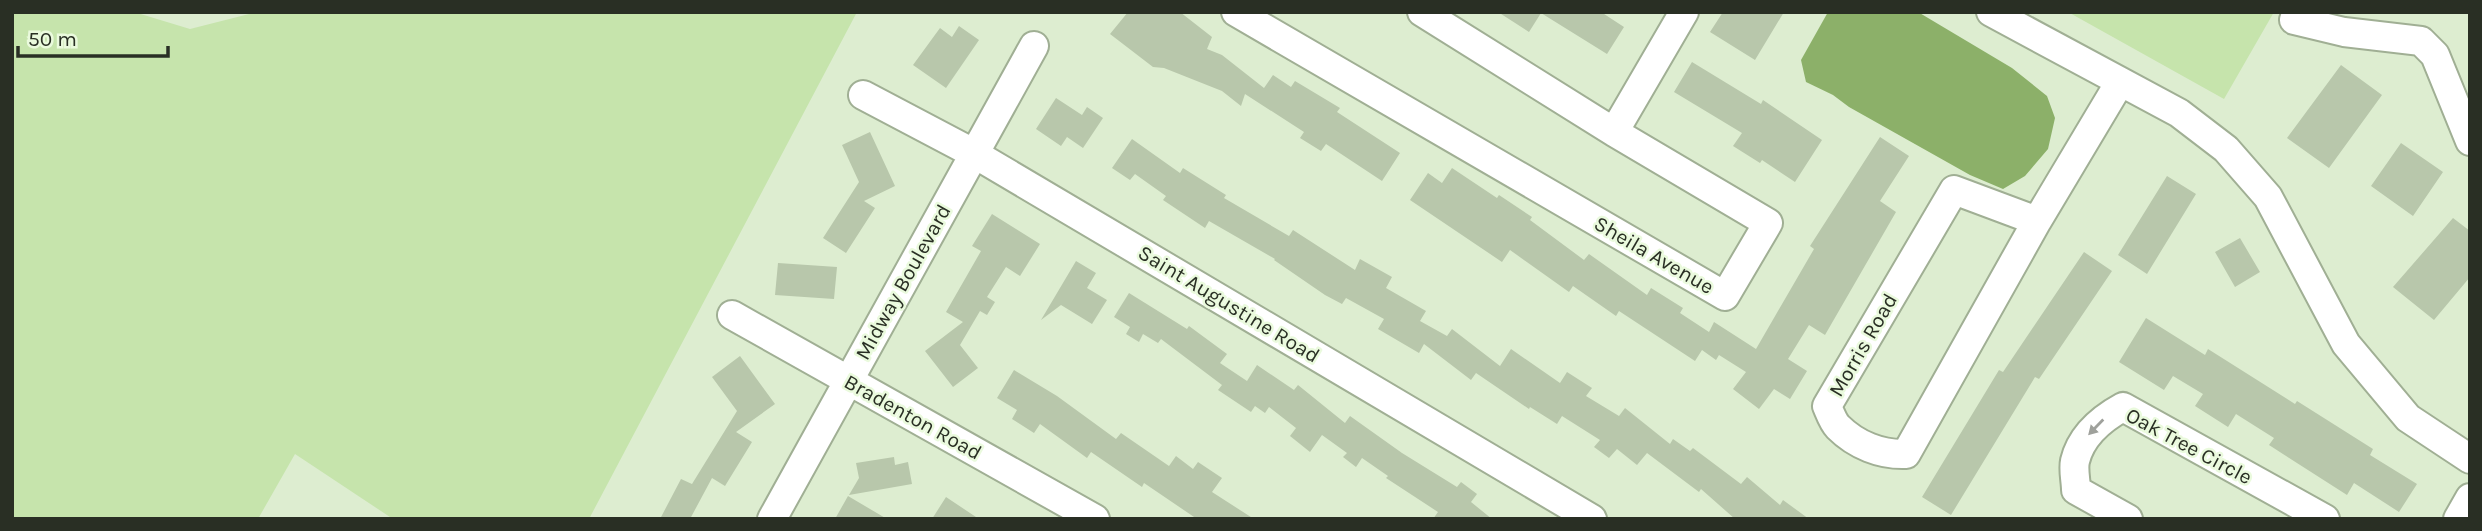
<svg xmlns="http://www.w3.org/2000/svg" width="2482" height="531" viewBox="0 0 2482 531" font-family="Karla,sans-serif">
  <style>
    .green { fill: #c6e4ac }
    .water { fill: #8cb069 }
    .building { fill: #b8c7ab }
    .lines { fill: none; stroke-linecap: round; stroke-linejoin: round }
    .minor-casing { stroke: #a0af94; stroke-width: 32 }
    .minor { stroke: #fff; stroke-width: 28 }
    .oneway { fill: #9fa19c }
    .labels { text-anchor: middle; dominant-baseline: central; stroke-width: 5; stroke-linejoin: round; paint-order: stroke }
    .street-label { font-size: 21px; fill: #292f24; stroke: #eafadd }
  </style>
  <rect width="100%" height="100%" fill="#ddedd0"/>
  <!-- green -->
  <path class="green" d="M 12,12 L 134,12 L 190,29 L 257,12 L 857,12 L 589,519 L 393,519 L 295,454 L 258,519 L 12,519 Z
    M 2068,12 L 2274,12 L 2224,99 Z"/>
  <!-- water -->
  <path class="water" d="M 1828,12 L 1918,12 L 2012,68 L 2047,96 L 2055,118 L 2048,149 L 2025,176 L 2003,189 L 1970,175 L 1849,107 L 1833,95 L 1806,82 L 1801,60 Z"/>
  <!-- building -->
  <path class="building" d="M 1128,12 L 1180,12 L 1212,37 L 1207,49 L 1222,55 L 1264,88 L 1273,75 L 1291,87 L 1295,81 L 1340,108 L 1337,112 L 1400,153 L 1382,181 L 1326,144 L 1321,151 L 1300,138 L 1304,132 L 1245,94 L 1241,106 L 1222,91 L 1164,68 L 1153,67 L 1110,34 Z
    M 1498,12 L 1601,12 L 1624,27 L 1607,54 L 1541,13 L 1529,32 Z
    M 1723,12 L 1784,12 L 1755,60 L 1710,32 Z
    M 959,26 L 979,40 L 946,88 L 913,65 L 940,28 L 952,37 Z
    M 1692,62 L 1761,104 L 1763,100 L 1822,140 L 1795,182 L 1762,160 L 1760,163 L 1733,146 L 1742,133 L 1674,92 Z
    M 2341,65 L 2382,95 L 2329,168 L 2287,138 Z
    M 1056,98 L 1082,115 L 1087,107 L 1103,118 L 1083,148 L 1067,137 L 1061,146 L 1036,129 Z
    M 870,132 L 895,186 L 864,201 L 875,208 L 846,253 L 823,238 L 859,182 L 842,145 Z
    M 1880,137 L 1909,156 L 1880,201 L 1896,212 L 1825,335 L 1809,325 L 1788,359 L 1807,371 L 1790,399 L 1774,389 L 1759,409 L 1733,389 L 1746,372 L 1719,355 L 1716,360 L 1702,350 L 1695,361 L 1619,311 L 1616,316 L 1573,286 L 1569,292 L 1510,250 L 1502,262 L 1410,200 L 1428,173 L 1442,183 L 1452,168 L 1497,198 L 1499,195 L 1532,217 L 1530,220 L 1584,260 L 1589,254 L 1647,295 L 1651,288 L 1683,308 L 1680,313 L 1709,332 L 1714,322 L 1756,349 L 1814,249 L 1810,246 Z
    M 1132,139 L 1180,173 L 1183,168 L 1226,195 L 1224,198 L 1289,236 L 1293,230 L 1355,270 L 1360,259 L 1392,277 L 1386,288 L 1426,311 L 1420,321 L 1447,336 L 1452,329 L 1500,366 L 1511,349 L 1560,383 L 1567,372 L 1592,388 L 1586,396 L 1619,416 L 1625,408 L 1670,444 L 1673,439 L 1690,451 L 1693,448 L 1741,484 L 1747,477 L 1780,505 L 1783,500 L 1809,519 L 1735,519 L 1701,489 L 1699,492 L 1647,453 L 1637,465 L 1617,449 L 1609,458 L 1594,447 L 1600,440 L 1562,416 L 1557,424 L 1530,407 L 1529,409 L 1476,373 L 1471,380 L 1424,344 L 1419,353 L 1378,329 L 1384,319 L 1346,298 L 1342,304 L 1325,295 L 1274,260 L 1275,259 L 1209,221 L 1205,228 L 1163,200 L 1166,196 L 1135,174 L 1130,180 L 1112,168 Z
    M 2401,143 L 2443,172 L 2413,216 L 2371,186 Z
    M 2167,176 L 2196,194 L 2147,274 L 2118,255 Z
    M 992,214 L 1040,244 L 1020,276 L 1006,267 L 987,297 L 995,302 L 987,315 L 980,311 L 960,345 L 978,368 L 953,387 L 925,351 L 963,322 L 946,312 L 981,251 L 972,246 Z
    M 2453,218 L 2470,231 L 2470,277 L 2434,320 L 2393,287 Z
    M 2240,238 L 2260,272 L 2235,287 L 2215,252 Z
    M 2084,252 L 2112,271 L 2039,379 L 2035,377 L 1951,515 L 1922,497 L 1999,370 L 2003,372 Z
    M 1076,261 L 1096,273 L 1087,288 L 1107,300 L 1092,324 L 1061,305 L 1041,320 Z
    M 778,263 L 837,267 L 834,299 L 775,295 Z
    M 1129,293 L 1187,329 L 1189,326 L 1227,354 L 1220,363 L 1247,381 L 1257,365 L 1294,390 L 1298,385 L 1345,423 L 1350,416 L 1402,453 L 1457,487 L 1461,482 L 1477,494 L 1471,502 L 1492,519 L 1433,519 L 1438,512 L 1386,478 L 1388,476 L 1362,458 L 1356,467 L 1343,457 L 1347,453 L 1322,435 L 1310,452 L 1290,436 L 1296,428 L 1269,407 L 1265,413 L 1255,406 L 1251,412 L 1218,390 L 1222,385 L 1161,339 L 1158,343 L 1143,334 L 1139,342 L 1126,334 L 1130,327 L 1114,317 Z
    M 2146,318 L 2205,355 L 2208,349 L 2295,404 L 2297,401 L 2373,449 L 2370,455 L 2417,484 L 2399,512 L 2354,483 L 2347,495 L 2269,445 L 2274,438 L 2236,414 L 2228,427 L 2195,406 L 2203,394 L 2173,376 L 2164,390 L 2119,362 Z
    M 740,356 L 775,404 L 736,432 L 752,442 L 725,486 L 712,478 L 690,519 L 660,519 L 681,479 L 692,484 L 737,411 L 712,377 Z
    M 1014,370 L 1057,396 L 1116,439 L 1121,433 L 1169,466 L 1176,456 L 1193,469 L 1198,462 L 1222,478 L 1212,492 L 1254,519 L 1197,519 L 1144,483 L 1142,487 L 1091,452 L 1087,458 L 1040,424 L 1034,433 L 1012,419 L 1017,410 L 997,398 Z
    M 894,457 L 895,465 L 908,462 L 912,484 L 849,495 L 859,478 L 856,463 Z
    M 848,496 L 887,519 L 835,519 Z
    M 946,497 L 979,519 L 932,519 Z"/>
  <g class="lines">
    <!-- minor casing -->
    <g class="minor-casing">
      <path id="minor" d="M 1236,12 L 1725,296 L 1768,223 L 1614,132 L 1422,12
        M 1991,12 L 2179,113 L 2226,149 L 2268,197 L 2346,344 L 2408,418 L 2470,459
        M 2294,20 L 2344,32 L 2421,41 L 2435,55 L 2470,141
        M 863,95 L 973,153 L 1592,519
        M 1614,132 L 1684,12
        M 1954,190 L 2037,221 L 1906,454 C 1881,455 1856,445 1838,427 C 1833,422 1830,413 1827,406 Z
        M 2037,221 L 2120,82
        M 732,315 L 1095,519
        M 772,519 L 1034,46
        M 2128,519 L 2076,490 C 2076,481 2073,470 2075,461 C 2081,436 2101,419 2123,407 L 2325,519
        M 2458,519 L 2470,498"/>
    </g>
    <!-- minor -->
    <use href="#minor" class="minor"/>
  </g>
  <!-- one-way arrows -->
  <defs><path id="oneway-solid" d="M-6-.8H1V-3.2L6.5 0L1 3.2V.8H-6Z" transform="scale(1.75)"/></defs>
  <use class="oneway" href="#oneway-solid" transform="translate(2096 427) rotate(134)"/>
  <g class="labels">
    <!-- street labels -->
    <g class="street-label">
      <text transform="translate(1654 255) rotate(30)">Sheila Avenue</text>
      <text transform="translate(903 282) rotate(-61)">Midway Boulevard</text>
      <text transform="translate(1229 304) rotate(31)">Saint Augustine Road</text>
      <text transform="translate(1863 345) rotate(-60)">Morris Road</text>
      <text transform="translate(913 417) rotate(29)">Bradenton Road</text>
      <text transform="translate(2189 446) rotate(28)">Oak Tree Circle</text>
    </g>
  </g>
  <!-- border -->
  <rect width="2482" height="531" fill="none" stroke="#292f24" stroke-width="28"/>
  <!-- scale -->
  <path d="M18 46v10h150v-10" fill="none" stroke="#292f24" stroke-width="3.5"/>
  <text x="28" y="46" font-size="21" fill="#292f24" stroke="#eafadd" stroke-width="5" paint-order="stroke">50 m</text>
</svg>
